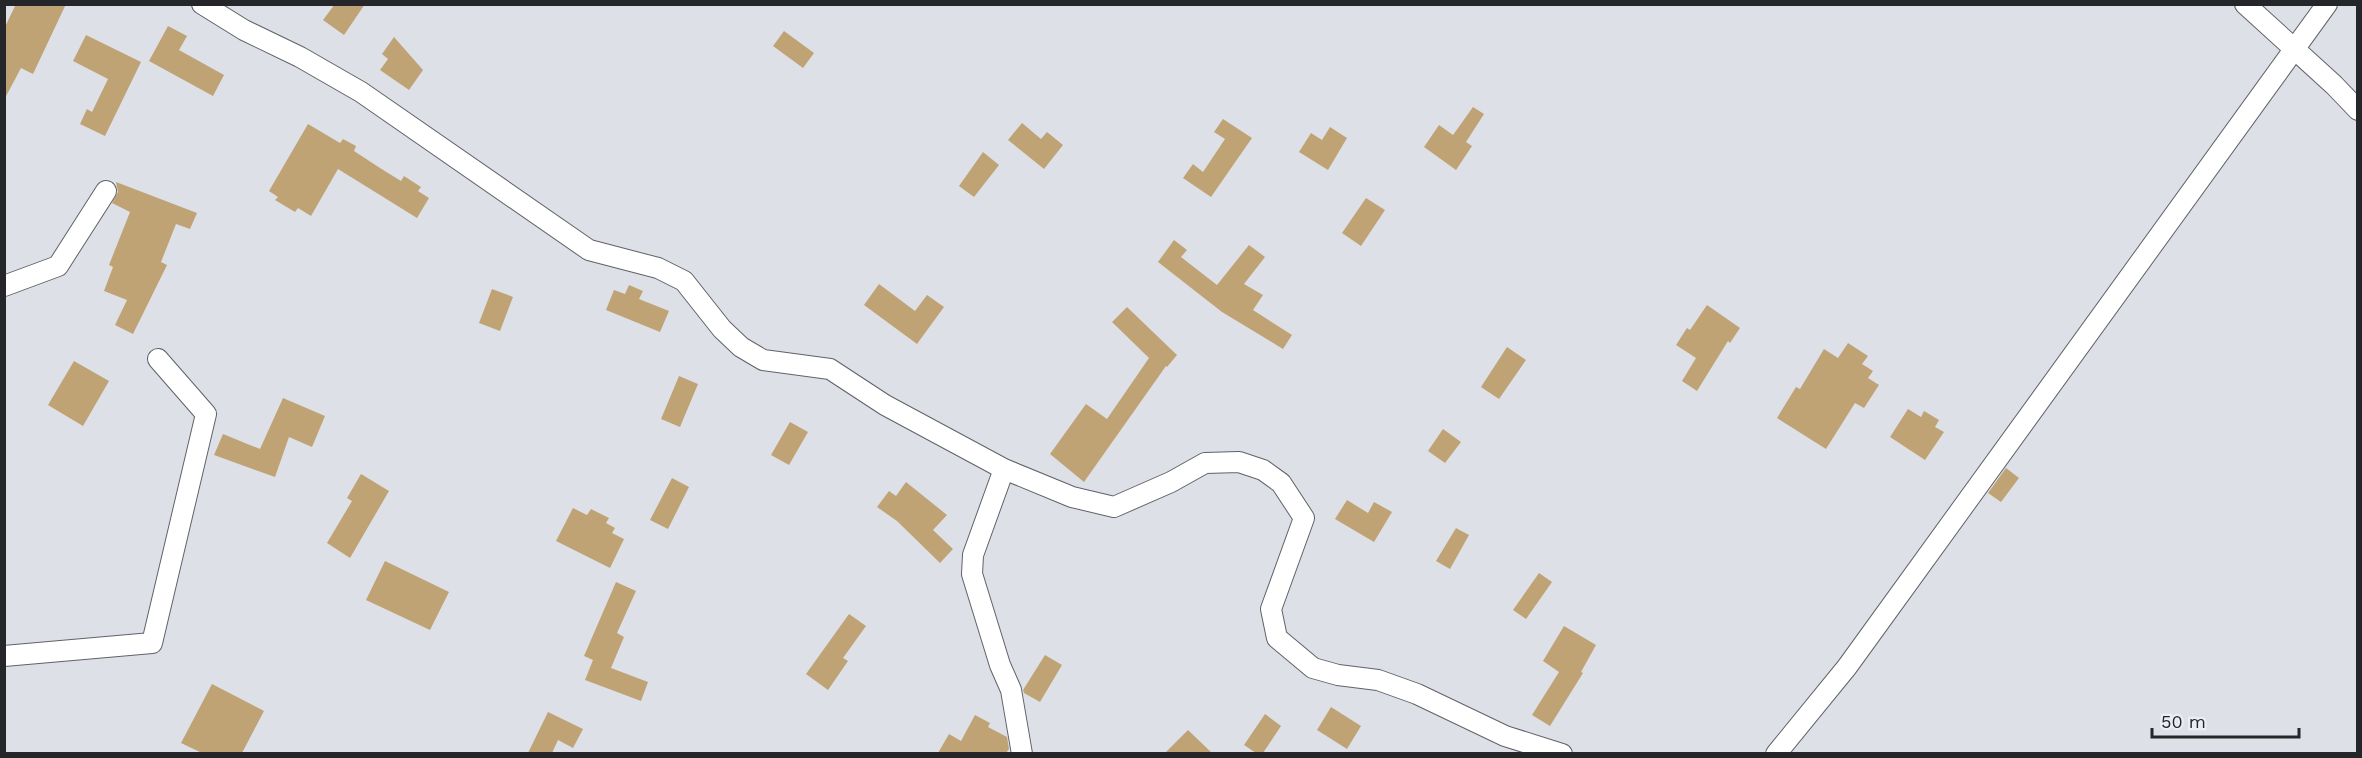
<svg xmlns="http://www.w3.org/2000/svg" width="2362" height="758" viewBox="0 0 2362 758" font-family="'Work Sans',sans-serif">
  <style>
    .building { fill: #bfa375 }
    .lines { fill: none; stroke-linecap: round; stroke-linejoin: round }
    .minor-casing { stroke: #606268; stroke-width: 22 }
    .minor { stroke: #fff; stroke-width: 20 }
  </style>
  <rect width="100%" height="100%" fill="#dee0e7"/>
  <!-- building -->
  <path class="building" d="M 16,4 L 66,4 L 33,74 L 21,68 L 4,100 L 4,29 Z
    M 335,4 L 365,4 L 344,35 L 323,20 Z
    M 168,26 L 187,36 L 179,50 L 224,75 L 213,96 L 149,61 Z
    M 784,31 L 814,53 L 803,68 L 773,46 Z
    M 86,35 L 141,62 L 105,136 L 80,124 L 87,109 L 92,112 L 108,79 L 73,61 Z
    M 394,37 L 423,70 L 409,90 L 380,70 L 388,59 L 382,54 Z
    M 1473,107 L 1484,114 L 1466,142 L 1472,146 L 1456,170 L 1424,147 L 1439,125 L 1453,135 Z
    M 1223,119 L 1252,138 L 1211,197 L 1183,178 L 1193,164 L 1203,172 L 1225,139 L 1214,132 Z
    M 1022,123 L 1041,139 L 1047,132 L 1063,145 L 1044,169 L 1008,140 Z
    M 308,124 L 340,143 L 343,139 L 356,146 L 354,151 L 380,168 L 401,181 L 404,176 L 421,187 L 418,191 L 429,198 L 417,218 L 338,169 L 311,216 L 298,208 L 295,212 L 275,200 L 278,197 L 269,191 Z
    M 1330,127 L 1347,138 L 1328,170 L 1299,152 L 1311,133 L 1322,140 Z
    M 983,152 L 999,165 L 974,197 L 959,186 Z
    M 116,182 L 197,213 L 190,229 L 176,224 L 161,262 L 167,265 L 133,334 L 115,325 L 127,300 L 104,291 L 113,267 L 109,265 L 130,212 L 112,203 L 118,192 Z
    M 1366,198 L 1385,210 L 1361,246 L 1342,233 Z
    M 1174,240 L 1187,250 L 1181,257 L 1217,285 L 1249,245 L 1265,257 L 1244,284 L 1263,295 L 1253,310 L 1292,335 L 1283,349 L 1222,312 L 1158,262 Z
    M 879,284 L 915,311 L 927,295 L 944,307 L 917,344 L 864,305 Z
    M 629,285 L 643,291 L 639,299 L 669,311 L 660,332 L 606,310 L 614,290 L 625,294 Z
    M 492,289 L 513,297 L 500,331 L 479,323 Z
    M 1707,305 L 1740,328 L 1730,343 L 1728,341 L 1697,391 L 1682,381 L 1696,358 L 1676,345 L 1687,328 L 1690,330 Z
    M 1127,307 L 1177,355 L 1167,367 L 1166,366 L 1084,482 L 1050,454 L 1086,404 L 1107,419 L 1149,358 L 1112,322 Z
    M 1848,343 L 1868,356 L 1862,364 L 1873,371 L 1868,378 L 1879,385 L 1864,408 L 1855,403 L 1826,449 L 1777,418 L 1796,387 L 1800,389 L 1824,349 L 1838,358 Z
    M 1507,347 L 1526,360 L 1499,399 L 1481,387 Z
    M 74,361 L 109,381 L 83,426 L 48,405 Z
    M 679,376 L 698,384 L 680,427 L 661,419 Z
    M 283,398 L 325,416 L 312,447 L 289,437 L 275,477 L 214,455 L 223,434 L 260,449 Z
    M 1908,409 L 1921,417 L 1924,411 L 1939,420 L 1935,427 L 1944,432 L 1925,460 L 1890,437 Z
    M 790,422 L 808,432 L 789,465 L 771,455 Z
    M 1443,429 L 1461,442 L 1445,463 L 1428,451 Z
    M 2006,468 L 2019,478 L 2001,502 L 1988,493 Z
    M 361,474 L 389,491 L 350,558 L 327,543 L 352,501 L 347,498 Z
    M 672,478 L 689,487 L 668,529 L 650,520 Z
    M 906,482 L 947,515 L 933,530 L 953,549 L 940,563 L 897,521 L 877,507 L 889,491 L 896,496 Z
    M 1347,500 L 1368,513 L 1374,502 L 1392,512 L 1374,542 L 1335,519 Z
    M 573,508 L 587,515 L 591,509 L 609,518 L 606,523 L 615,528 L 612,533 L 624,539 L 610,568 L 556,541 Z
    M 1456,528 L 1469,535 L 1450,569 L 1436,561 Z
    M 385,561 L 449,592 L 430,630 L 366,600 Z
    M 1539,573 L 1552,582 L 1526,619 L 1513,610 Z
    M 616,582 L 636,591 L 617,633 L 624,637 L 611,668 L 648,682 L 641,701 L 585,680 L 593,660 L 584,656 Z
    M 849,614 L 866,626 L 843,658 L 848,661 L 828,690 L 806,674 Z
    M 1564,626 L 1596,645 L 1581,672 L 1583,673 L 1550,726 L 1532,715 L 1559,672 L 1543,661 Z
    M 1045,655 L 1062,665 L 1040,702 L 1024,693 L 1023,690 Z
    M 212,684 L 264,711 L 242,753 L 202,753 L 181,743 Z
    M 1331,707 L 1361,726 L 1347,749 L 1317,730 Z
    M 548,712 L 583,729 L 573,748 L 558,740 L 552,753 L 528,753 Z
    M 1265,714 L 1281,726 L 1263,753 L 1256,753 L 1244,745 Z
    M 975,715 L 990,723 L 988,727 L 1007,737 L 1009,749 L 1006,753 L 938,753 L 949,734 L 961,741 Z
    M 1188,730 L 1212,753 L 1165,753 Z"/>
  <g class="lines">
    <!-- minor casing -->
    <g class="minor-casing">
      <path id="minor" d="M 202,4 L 244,30 L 300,57 L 361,92 L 589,250 L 658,268 L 684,281 L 722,329 L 741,347 L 763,360 L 830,369 L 885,405 L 1004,469 L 1072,497 L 1114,507 L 1171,482 L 1205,463 L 1239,462 L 1263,470 L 1281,483 L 1304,518 L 1271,609 L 1277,638 L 1313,668 L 1338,675 L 1378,680 L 1417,694 L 1505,736 L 1562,754
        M 2245,4 L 2334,85 L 2358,110
        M 4,286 L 58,266 L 106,191
        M 1004,469 L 973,555 L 972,574 L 1000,665 L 1011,690 L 1022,754
        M 4,656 L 152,643 L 206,414 L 158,359
        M 1776,754 L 1847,667 L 2327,4"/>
    </g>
    <!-- minor -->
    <use href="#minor" class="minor"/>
  </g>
  <!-- border -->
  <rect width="2362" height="758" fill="none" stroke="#252629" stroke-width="12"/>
  <!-- scale -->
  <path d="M2152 728v9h147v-9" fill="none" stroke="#252629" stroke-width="3"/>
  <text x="2161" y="728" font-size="18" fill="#252629" stroke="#ebeef5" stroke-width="4.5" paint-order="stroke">50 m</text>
</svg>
